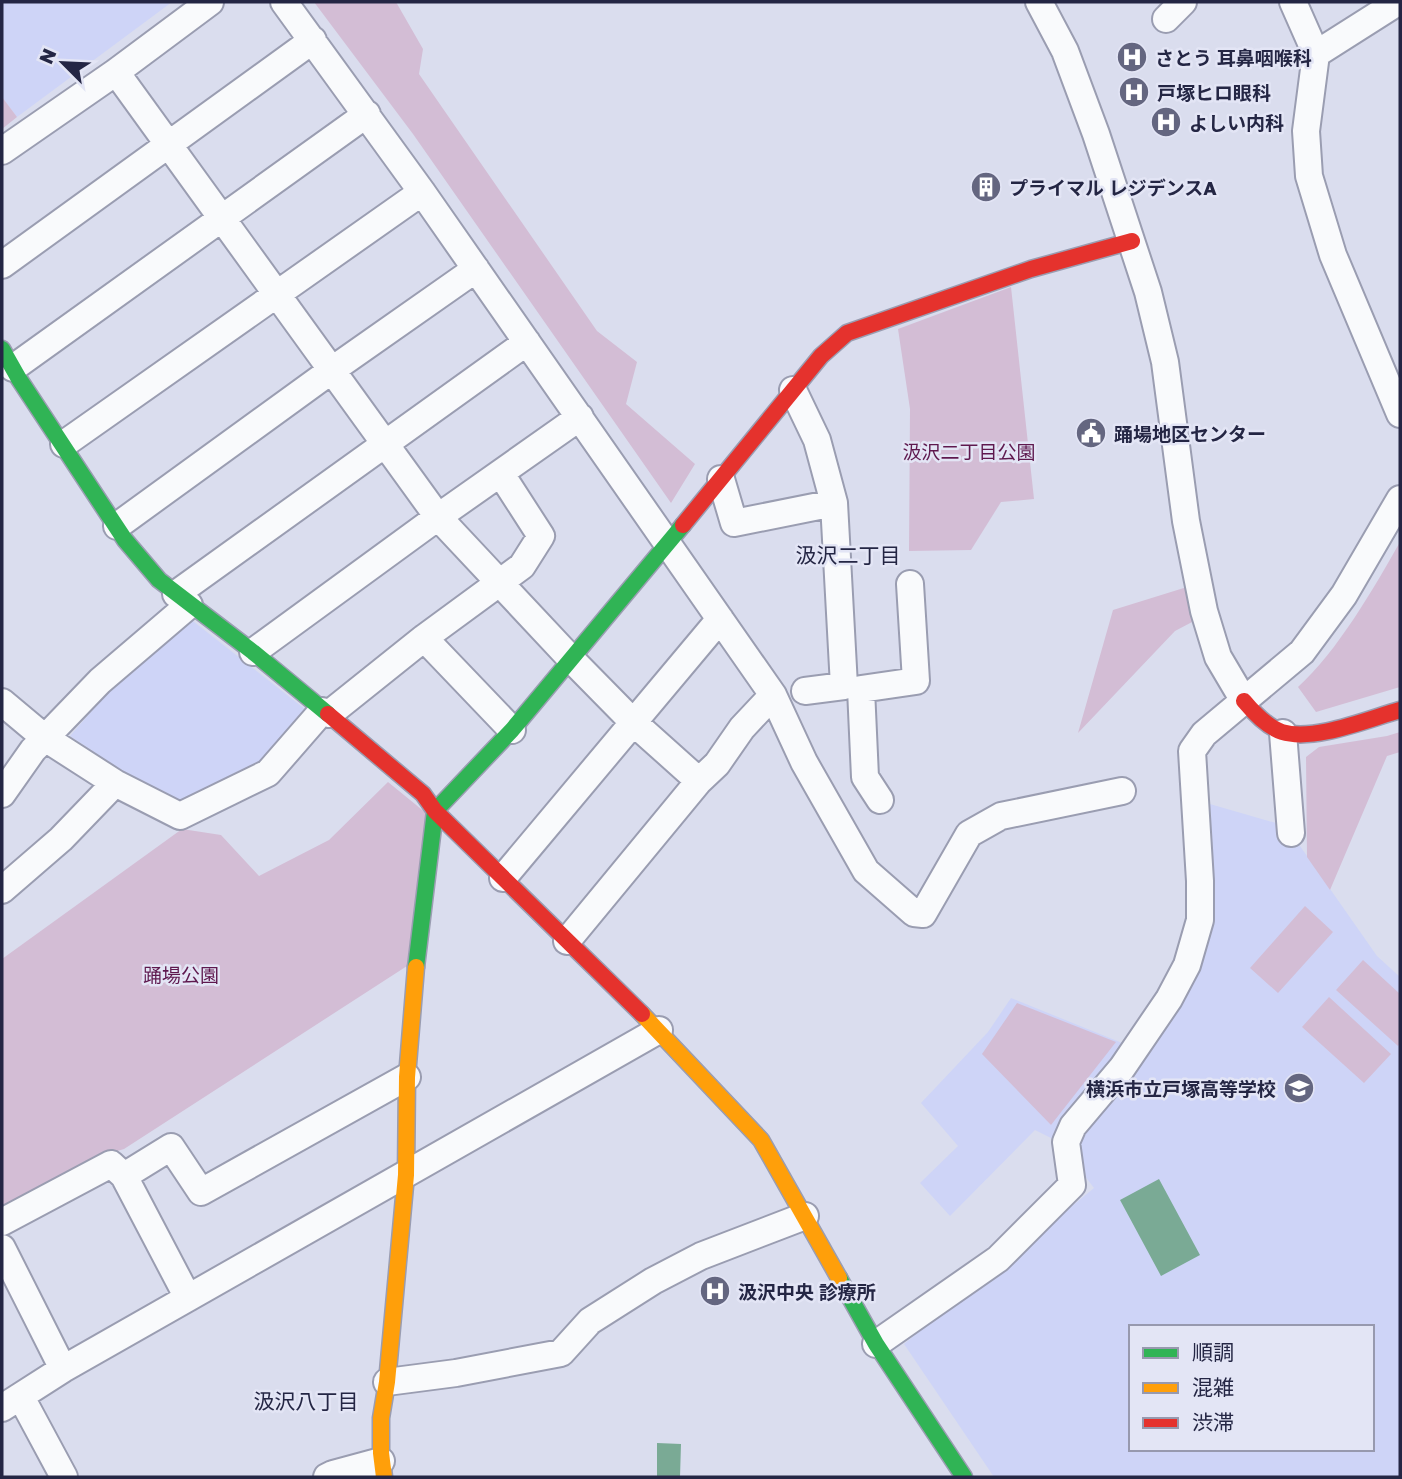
<svg xmlns="http://www.w3.org/2000/svg" width="1402" height="1479" viewBox="0 0 1402 1479" font-family="'Golos Text','Noto Sans JP',sans-serif">
  <style>
    .built { fill: #ced4f7; fill-rule: evenodd }
    .green { fill: #d3bdd5 }
    .water { fill: #7aaa95 }
    .lines { fill: none; stroke-linecap: round; stroke-linejoin: round }
    .street-casing { stroke: #9a9db1; stroke-width: 30 }
    .fast-casing { stroke: #9a9db1; stroke-width: 19 }
    .slow-casing { stroke: #9a9db1; stroke-width: 19 }
    .jam-casing { stroke: #9a9db1; stroke-width: 19 }
    .street { stroke: #f9fafc; stroke-width: 26 }
    .fast { stroke: #30b455; stroke-width: 16 }
    .slow { stroke: #ff9f0a; stroke-width: 16 }
    .jam { stroke: #e5322d; stroke-width: 16 }
    .labels { text-anchor: middle; dominant-baseline: central; stroke-width: 5; stroke-linejoin: round; paint-order: stroke }
    .poi-label { font-size: 19px; font-weight: bold; fill: #242644; stroke: #e3e5f5; text-anchor: start }
    .park-label { font-size: 19px; fill: #5e184e; stroke: #e3e5f5 }
    .neighbourhood-label { font-size: 21px; fill: #242644; stroke: #e3e5f5 }
  </style>
  <rect width="100%" height="100%" fill="#daddee"/>
  <!-- built -->
  <path class="built" d="M 2,2 L 172,2 L 17,117 L 2,97 Z
    M 189,618 L 310,713 L 265,766 L 177,807 L 70,736 L 122,676 Z
    M 1203,802 L 1286,826 L 1377,956 L 1400,977 L 1400,1477 L 994,1477 L 904,1344 L 1094,1188 L 1059,1142 L 1035,1130 L 950,1216 L 920,1183 L 958,1146 L 921,1103 L 988,1032 L 1011,998 L 1142,1051 L 1200,957 L 1214,870 ZM 1131,1327 L 1372,1327 L 1372,1449 L 1131,1449 Z"/>
  <!-- green -->
  <path class="green" d="M 314,2 L 396,2 L 423,49 L 419,74 L 597,331 L 637,362 L 626,404 L 695,464 L 671,503 L 413,134 Z
    M 2,97 L 17,117 L 2,129 Z
    M 1011,287 L 1034,499 L 1001,502 L 971,550 L 909,551 L 910,409 L 898,329 Z
    M 1400,542 L 1400,687 L 1316,712 L 1298,687 C 1337,652 1374,588 1400,542 Z
    M 1187,587 L 1194,621 L 1175,631 L 1078,733 L 1113,610 Z
    M 1400,732 L 1400,752 L 1387,756 L 1330,890 L 1307,857 L 1306,757 L 1319,747 L 1387,736 Z
    M 388,782 L 426,813 L 407,966 L 124,1149 L 104,1155 L 2,1215 L 2,959 L 182,829 L 221,835 L 259,876 L 329,840 Z
    M 1305,906 L 1333,932 L 1278,993 L 1250,968 Z
    M 1363,960 L 1400,994 L 1400,1043 L 1398,1046 L 1336,990 Z
    M 1329,997 L 1391,1054 L 1364,1083 L 1302,1027 Z
    M 1017,1003 L 1116,1042 L 1051,1125 L 982,1054 Z"/>
  <!-- water -->
  <path class="water" d="M 1159,1179 L 1200,1255 L 1161,1276 L 1120,1200 Z
    M 657,1443 L 681,1444 L 680,1477 L 657,1477 Z"/>
  <g class="lines">
    <!-- street casing -->
    <g class="street-casing">
      <path id="street" d="M 284,2 L 422,192 L 773,695 L 804,762 L 866,871 L 914,913 L 923,914 L 969,834 L 1001,816 L 1122,791
        M 1039,2 L 1065,51 L 1096,134 L 1148,292 L 1165,362 L 1186,521 L 1204,611 L 1218,657 L 1244,701
        M 1293,2 L 1316,54 L 1306,131 L 1309,176 L 1333,255 L 1400,414
        M 1166,19 L 1183,2
        M 1316,54 L 1398,2
        M 116,72 L 438,517 L 572,660 L 633,722 L 699,781
        M 2,151 L 116,72 L 210,2
        M 2,265 L 313,40
        M 13,368 L 367,114
        M 793,390 L 817,440 L 834,503 L 844,686 L 805,691
        M 64,444 L 422,192
        M 721,479 L 734,523 L 834,503
        M 117,526 L 332,370 L 476,269
        M 176,594 L 527,342
        M 424,638 L 512,730
        M 253,652 L 438,517 L 580,417
        M 2,702 L 45,738 L 33,750 L 2,794
        M 329,714 L 424,638 L 522,566 L 541,536 L 501,474
        M 1283,733 L 1291,833
        M 115,783 L 180,816 L 268,773 L 322,711
        M 880,800 L 865,777 L 861,689 L 916,681 L 910,584
        M 503,878 L 720,619
        M 2,890 L 61,839 L 115,783 L 45,738 L 100,681 L 189,605
        M 567,941 L 699,781 L 717,764 L 742,728 L 773,695
        M 124,1176 L 171,1147 L 201,1192 L 407,1077
        M 2,1222 L 111,1164 L 124,1176 L 188,1298
        M 2,1248 L 63,1369
        M 876,1344 L 998,1259 L 1072,1185 L 1066,1142 L 1073,1126 L 1122,1068 L 1169,999 L 1187,965 L 1200,920 L 1200,881 L 1192,751 L 1204,734 L 1302,652 L 1344,595 L 1400,499
        M 387,1382 L 456,1373 L 561,1353 L 590,1321 L 653,1281 L 701,1256 L 805,1216
        M 21,1397 L 64,1477
        M 2,1408 L 63,1369 L 659,1030
        M 327,1477 L 333,1474 L 381,1461"/>
    </g>
    <!-- fast casing -->
    <g class="fast-casing">
      <path id="fast" d="M 2,349 L 19,379 L 125,540 L 159,580 L 253,652 L 328,714
        M 416,967 L 435,811 L 512,730 L 683,525
        M 839,1278 L 876,1344 L 964,1477"/>
    </g>
    <!-- slow casing -->
    <g class="slow-casing">
      <path id="slow" d="M 642,1014 L 761,1140 L 839,1278
        M 384,1477 L 381,1453 L 381,1418 L 387,1382 L 406,1175 L 407,1077 L 416,967"/>
    </g>
    <!-- jam casing -->
    <g class="jam-casing">
      <path id="jam" d="M 683,525 L 821,356 L 847,333 L 1031,269 L 1132,241
        M 1244,701 C 1254,713 1267,727 1282,732 C 1314,742 1368,719 1400,710
        M 328,714 L 423,794 L 435,811 L 642,1014"/>
    </g>
    <!-- street -->
    <use href="#street" class="street"/>
    <!-- fast -->
    <use href="#fast" class="fast"/>
    <!-- slow -->
    <use href="#slow" class="slow"/>
    <!-- jam -->
    <use href="#jam" class="jam"/>
  </g>
  <!-- icons -->
  <defs>
    <g id="hospital-disc" transform="scale(1.575)"><circle r="9.5" fill="#646680" stroke="#e3e5f5"/><path d="M-5-5h3v3.5h4V-5h3V5h-3V1.5h-4V5h-3Z" fill="#fff"/></g>
    <g id="building-disc" transform="scale(1.575)"><circle r="9.5" fill="#646680" stroke="#e3e5f5"/><path d="M-4-6H4V6H1V3H-1V6H-4ZM-2.5-4.3h1.7v1.8h-1.7ZM.8-4.3h1.7v1.8H.8ZM-2.5-1h1.7V.8h-1.7ZM.8-1h1.7V.8H.8Z" fill="#fff"/></g>
    <g id="civic-disc" transform="scale(1.575)"><circle r="9.5" fill="#646680" stroke="#e3e5f5"/><path d="M-.6-6.5H3V-4.5H.6V-3L4-1V1h2V6H-6V1h2V-1L-.6-3ZM-1.2 2.5V6h2.4V2.5Z" fill="#fff"/></g>
    <g id="school-disc" transform="scale(1.575)"><circle r="9.5" fill="#646680" stroke="#e3e5f5"/><path d="M0-5L7-2L0 1L-7-2ZM-4 1L0 2.5L4 1V4Q0 6-4 4Z" fill="#fff"/></g>
  </defs>
  <g fill-rule="evenodd">
    <use href="#hospital-disc" x="1132" y="57"/>
    <use href="#hospital-disc" x="1134" y="92"/>
    <use href="#hospital-disc" x="1166" y="122"/>
    <use href="#building-disc" x="986" y="187"/>
    <use href="#civic-disc" x="1091" y="433"/>
    <use href="#school-disc" x="1299" y="1088"/>
    <use href="#hospital-disc" x="715" y="1291"/>
  </g>
  <g class="labels">
    <!-- poi labels -->
    <g class="poi-label">
      <text x="1155" y="57">さとう 耳鼻咽喉科</text>
      <text x="1157" y="92">戸塚ヒロ眼科</text>
      <text x="1189" y="122">よしい内科</text>
      <text x="1009" y="187">プライマル レジデンスA</text>
      <text x="1114" y="433">踊場地区センター</text>
      <text x="1276" y="1088" text-anchor="end">横浜市立戸塚高等学校</text>
      <text x="738" y="1291">汲沢中央 診療所</text>
    </g>
    <!-- park labels -->
    <g class="park-label">
      <text x="969" y="451">汲沢二丁目公園</text>
      <text x="181" y="974">踊場公園</text>
    </g>
    <!-- neighbourhood labels -->
    <g class="neighbourhood-label">
      <text x="848" y="555">汲沢二丁目</text>
      <text x="306" y="1401">汲沢八丁目</text>
    </g>
  </g>
  <!-- border -->
  <rect width="1402" height="1479" fill="none" stroke="#242644" stroke-width="7"/>
  <!-- legend -->
  <rect x="1129" y="1325" width="245" height="126" fill="#e3e5f5" stroke="#9799ae" stroke-width="2"/>
  <rect x="1143" y="1348" width="35" height="10" fill="#30b455" stroke="#9799ae" stroke-width="2"/>
  <text x="1192" y="1360" font-size="21" fill="#242644">順調</text>
  <rect x="1143" y="1383" width="35" height="10" fill="#ff9f0a" stroke="#9799ae" stroke-width="2"/>
  <text x="1192" y="1395" font-size="21" fill="#242644">混雑</text>
  <rect x="1143" y="1418" width="35" height="10" fill="#e5322d" stroke="#9799ae" stroke-width="2"/>
  <text x="1192" y="1430" font-size="21" fill="#242644">渋滞</text>
  <!-- north arrow -->
  <g transform="translate(63 63) rotate(294)" stroke="#e3e5f5" stroke-width="5" paint-order="stroke">
  <path d="M0-5L12 26L0 18L-12 26Z" fill="#242644"/>
  <text y="-10" font-size="19" font-weight="bold" text-anchor="middle" fill="#242644">N</text>
  </g>
</svg>
